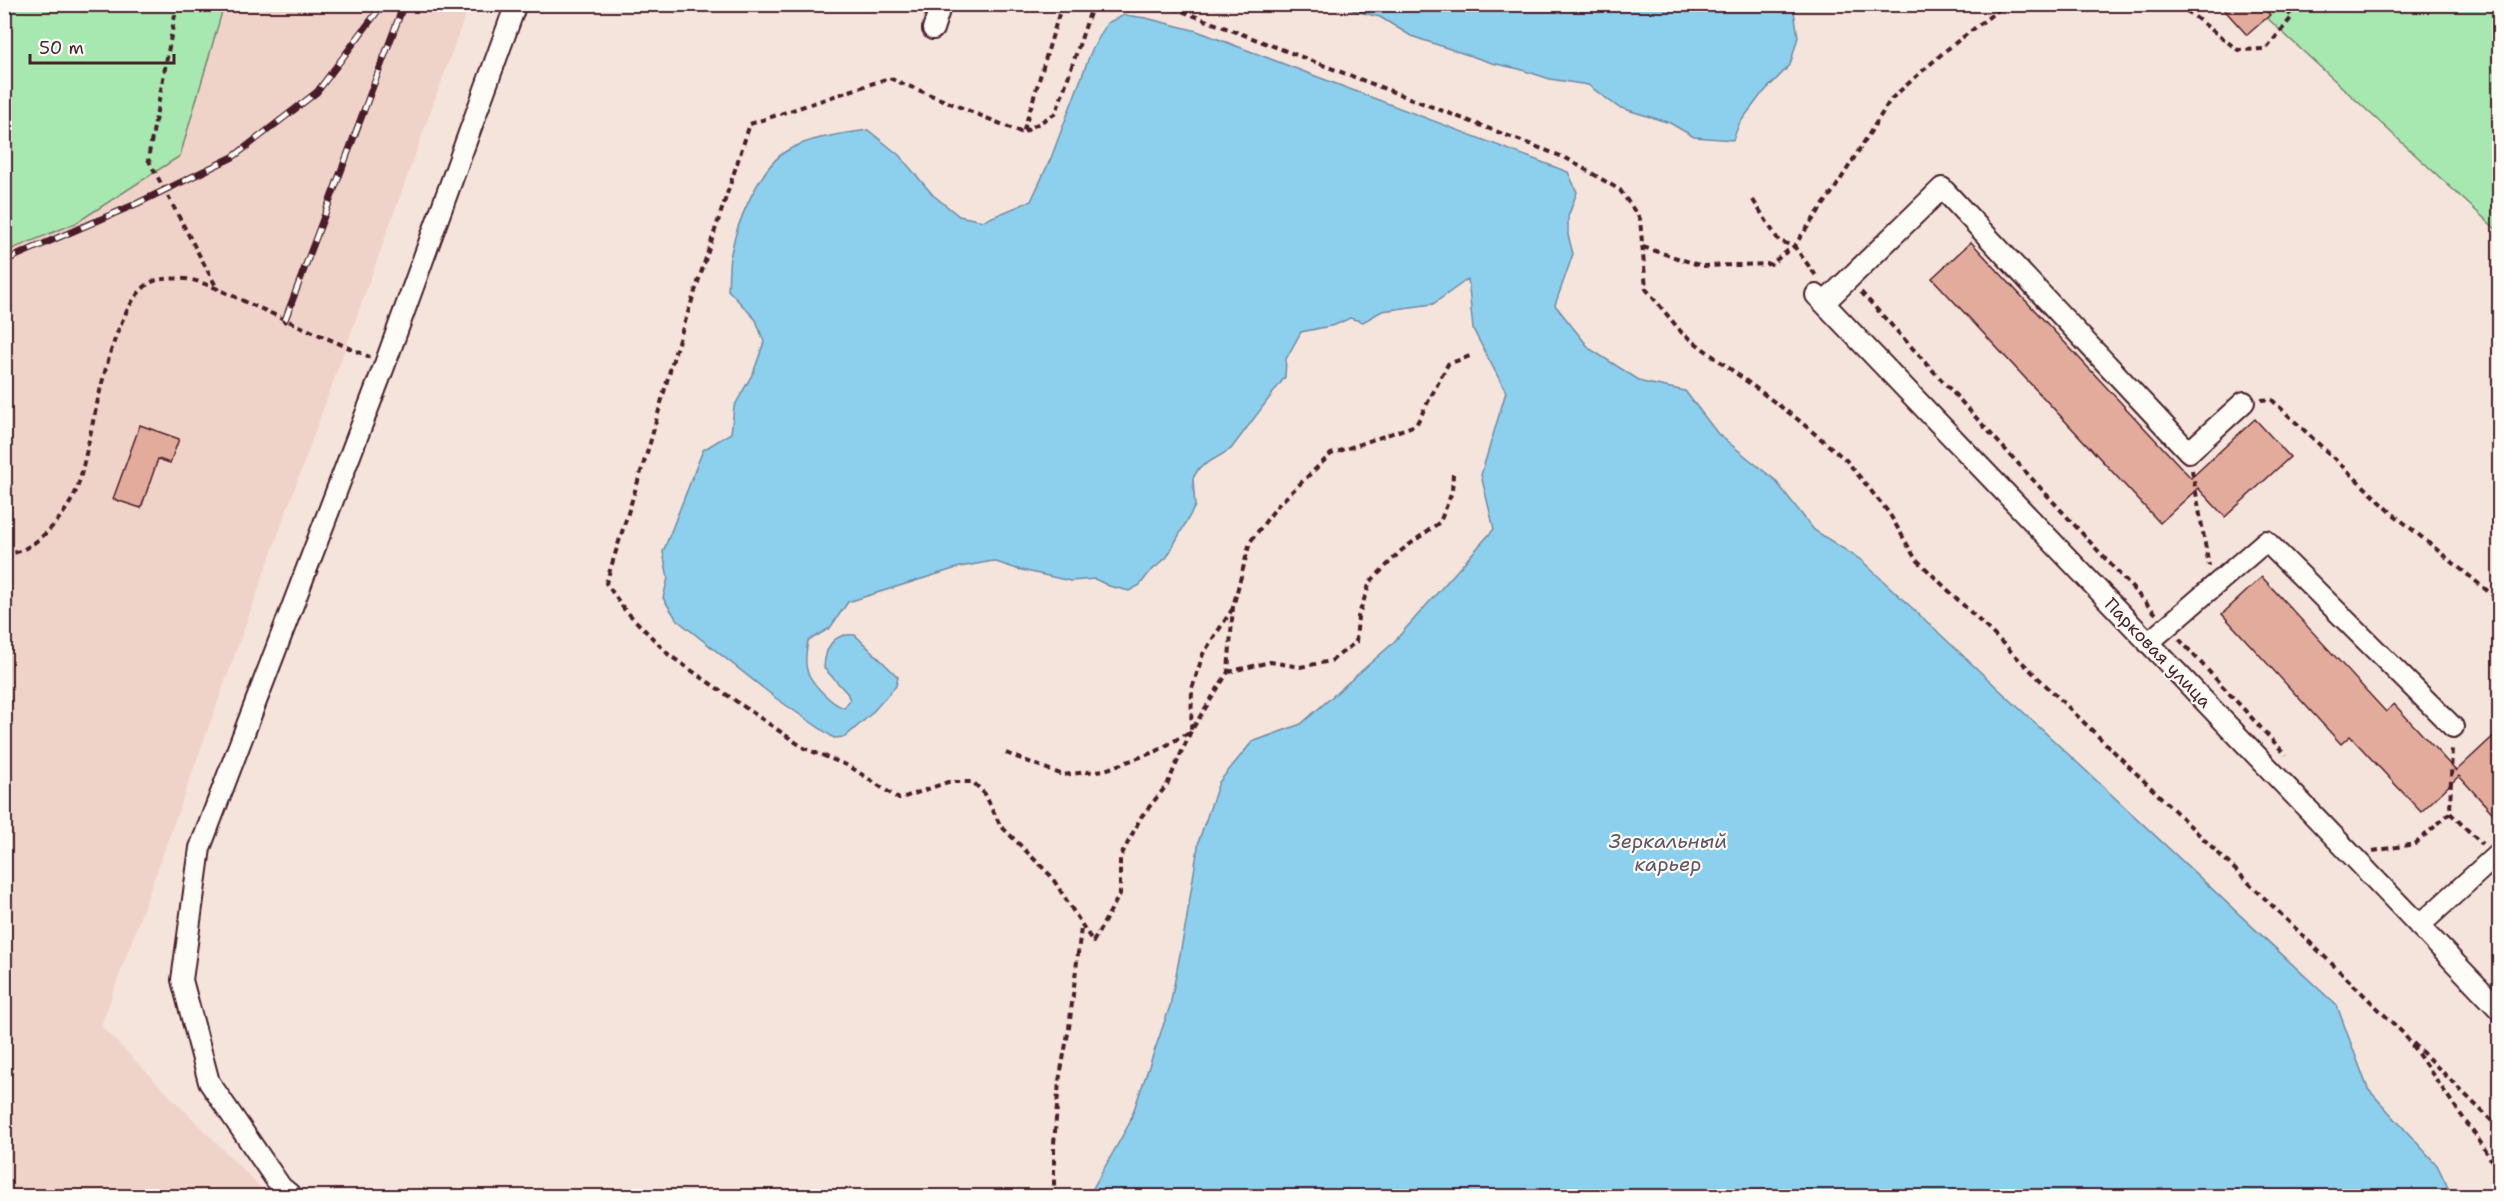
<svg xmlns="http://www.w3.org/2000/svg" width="2504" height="1201" viewBox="0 0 2504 1201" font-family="'Shantell Sans',sans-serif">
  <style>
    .built { fill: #f0d3c8 }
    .green { fill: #a7e8b0; stroke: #78846e; stroke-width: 1.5 }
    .water { fill: #8cd0ee; stroke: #7289a0; stroke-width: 1.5 }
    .building { fill: #e3ab9b; stroke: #4a1f2b; stroke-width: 1.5 }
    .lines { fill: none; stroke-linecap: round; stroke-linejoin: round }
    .minor-casing { stroke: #4a1f2b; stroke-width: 24 }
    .path { stroke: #4a1f2b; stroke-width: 4; stroke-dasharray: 6 4.5; stroke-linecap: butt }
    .minor { stroke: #fdfcf7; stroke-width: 20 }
    .rail-casing { stroke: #4a1f2b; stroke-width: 7 }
    .rail { stroke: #fdfcf7; stroke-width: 4.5; stroke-dasharray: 14; stroke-linecap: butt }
    .labels { text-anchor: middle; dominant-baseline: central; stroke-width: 4.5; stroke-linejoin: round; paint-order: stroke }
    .street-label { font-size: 18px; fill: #4a1f2b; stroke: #fdfcf7 }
    .water-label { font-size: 20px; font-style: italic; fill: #5e5466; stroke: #fdfcf7 }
  </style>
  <rect width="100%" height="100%" fill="#f5e4db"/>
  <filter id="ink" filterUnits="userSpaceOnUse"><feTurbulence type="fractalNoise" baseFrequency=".0167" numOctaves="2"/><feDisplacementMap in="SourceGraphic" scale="12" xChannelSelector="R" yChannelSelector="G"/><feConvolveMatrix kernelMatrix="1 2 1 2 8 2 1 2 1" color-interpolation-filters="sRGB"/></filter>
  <g filter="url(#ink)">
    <!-- built -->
    <path class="built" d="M 157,5 L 469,5 L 101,1026 L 269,1196 L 5,1196 L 5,125 Z"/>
    <!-- green -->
    <path class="green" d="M 5,4 L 224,5 L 180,156 L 76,223 L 5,252 Z
      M 2253,5 L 2499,5 L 2499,232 Z"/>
    <!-- water -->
    <path class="water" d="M 1344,5 L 1793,5 L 1798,37 L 1790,65 L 1760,96 L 1739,124 L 1733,140 L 1694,137 L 1670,123 L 1618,107 L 1588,85 L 1550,79 L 1519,69 L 1492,63 L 1411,36 L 1380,17 L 1355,11 Z
      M 1124,15 L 1146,18 L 1197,31 L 1568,172 L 1577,192 L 1568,217 L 1568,235 L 1573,254 L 1555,305 L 1590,349 L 1642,382 L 1685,391 L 1718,434 L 1775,480 L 1814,530 L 1861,560 L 2337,1006 L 2368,1089 L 2437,1165 L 2452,1196 L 1091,1196 L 1092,1190 L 1129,1124 L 1170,1006 L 1186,923 L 1199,840 L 1219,782 L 1252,742 L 1301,724 L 1392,644 L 1494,529 L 1481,475 L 1506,392 L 1473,329 L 1468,279 L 1433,304 L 1382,311 L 1363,322 L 1350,318 L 1335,325 L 1301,332 L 1286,359 L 1285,377 L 1231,449 L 1199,468 L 1193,478 L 1195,506 L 1167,557 L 1149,573 L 1140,585 L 1129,591 L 1109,586 L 1095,579 L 1070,581 L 1017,569 L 993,561 L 960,567 L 848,602 L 830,628 L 808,641 C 803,667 805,676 825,695 C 831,701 836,705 844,708 L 850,700 L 847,693 L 824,668 C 825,649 832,632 855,635 L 898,677 L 896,686 L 870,715 L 845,737 L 834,738 L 777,699 L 677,620 L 663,598 L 668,578 L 663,552 L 703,450 L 731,433 L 734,407 L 754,371 L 764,342 L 756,320 L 728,290 C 729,278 728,264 731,253 C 737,222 760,166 788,150 C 812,137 841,134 868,130 L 899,155 L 933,195 L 959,216 L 983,221 L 1031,201 L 1051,158 L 1091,52 L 1107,23 Z"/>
    <!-- building -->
    <path class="building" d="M 2219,4 L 2260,4 L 2270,15 L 2247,35 Z
      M 1971,242 L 2191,478 L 2255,419 L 2290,457 L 2225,517 L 2198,488 L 2160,523 L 1932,278 Z
      M 140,425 L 179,439 L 170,463 L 158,459 L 141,508 L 113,499 Z
      M 2262,577 L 2386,712 L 2394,704 L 2456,771 L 2499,731 L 2499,820 L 2459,776 L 2421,812 L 2350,736 L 2341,744 L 2222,614 Z"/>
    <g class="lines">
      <!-- minor casing -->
      <g class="minor-casing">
        <path id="minor" d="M 933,29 L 941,4
          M 1816,295 L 2500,1010
          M 1824,303 L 1942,188 L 2189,452 L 2244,402
          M 2148,643 L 2266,541 L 2453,727
          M 2419,926 L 2500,852
          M 292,1196 L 281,1187 L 209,1082 L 182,980 L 200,848 L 385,364 L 516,4"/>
      </g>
      <!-- path -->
      <path class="path" d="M 177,4 L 148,159 L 218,290
        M 1062,4 L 1023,133 L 889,78 L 750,124 L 675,352 L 650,443 L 606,583 L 624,609 L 669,655 L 804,748 L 849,766 L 899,799 L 948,782 L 973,782 L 985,794 L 1000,825 L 1051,876 L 1093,942 L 1120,894 L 1120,858 L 1141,817 L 1167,785 L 1191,731 L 1228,672 L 1233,607 L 1250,542 L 1278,505 L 1331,454 L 1416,425 L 1448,364 L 1470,356
        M 1163,4 L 1566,158 L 1620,190 L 1640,219 L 1646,289 L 1682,333 L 1796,418 L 1846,460 L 1889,513 L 1915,558 L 2404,1034 L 2483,1146 L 2500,1175
        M 2178,4 L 2238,50 L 2266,49 L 2292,17 L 2282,4
        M 2186,12 L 2199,4
        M 1024,132 L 1056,113 L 1093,4
        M 1753,200 L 1779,241 L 1794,246 L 1817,277
        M 1643,247 L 1702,266 L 1771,264 L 1794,246 L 1834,190 L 1891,99 L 1945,51 L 2006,4
        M 1861,292 L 2156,614
        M 2261,400 L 2271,399 L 2392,513 L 2500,601
        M 2192,470 L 2209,566
        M 4,554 C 33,555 66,515 76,491 C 92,451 109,281 163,279 C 173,278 189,278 199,282 C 219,288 238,299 257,307 C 295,324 333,341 370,357
        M 2179,639 L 2286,755
        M 1228,672 L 1270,662 L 1300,667 L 1331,661 L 1356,642 L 1358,617 L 1370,582 L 1402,550 L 1440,522 L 1452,492 L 1453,474
        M 1006,753 L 1063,775 L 1105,770 L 1157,751 L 1191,731 L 1192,689 L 1203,654 L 1233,608
        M 2450,813 L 2482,844
        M 2373,851 L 2415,844 L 2450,813 L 2452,745
        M 2413,1043 L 2500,1129
        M 1054,1196 L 1054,1144 L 1059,1081 L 1069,1028 L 1081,928"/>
      <!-- minor -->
      <use href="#minor" class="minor"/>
      <!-- rail casing -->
      <g class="rail-casing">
        <path id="rail" d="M 4,261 L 136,204 L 233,157 L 317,92 L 383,4
          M 285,320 L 404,4"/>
      </g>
      <!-- rail -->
      <use href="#rail" class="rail"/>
    </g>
  </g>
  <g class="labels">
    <!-- street labels -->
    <g class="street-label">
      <text transform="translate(2158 653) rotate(46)">Парковая улица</text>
    </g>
    <!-- water labels -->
    <g class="water-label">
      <text x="1668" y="841">Зеркальный<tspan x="1668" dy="23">карьер</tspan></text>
    </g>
  </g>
  <!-- margin -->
  <rect width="2504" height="1201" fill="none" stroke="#fdfcf7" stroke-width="24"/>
  <rect x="12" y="12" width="2480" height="1177" fill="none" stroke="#4a1f2b" stroke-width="2" filter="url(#ink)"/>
  <!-- scale -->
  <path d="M30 54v9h144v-9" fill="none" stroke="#4a1f2b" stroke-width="3"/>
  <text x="39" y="54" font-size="18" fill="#4a1f2b" stroke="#fdfcf7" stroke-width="4.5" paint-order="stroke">50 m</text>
</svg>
